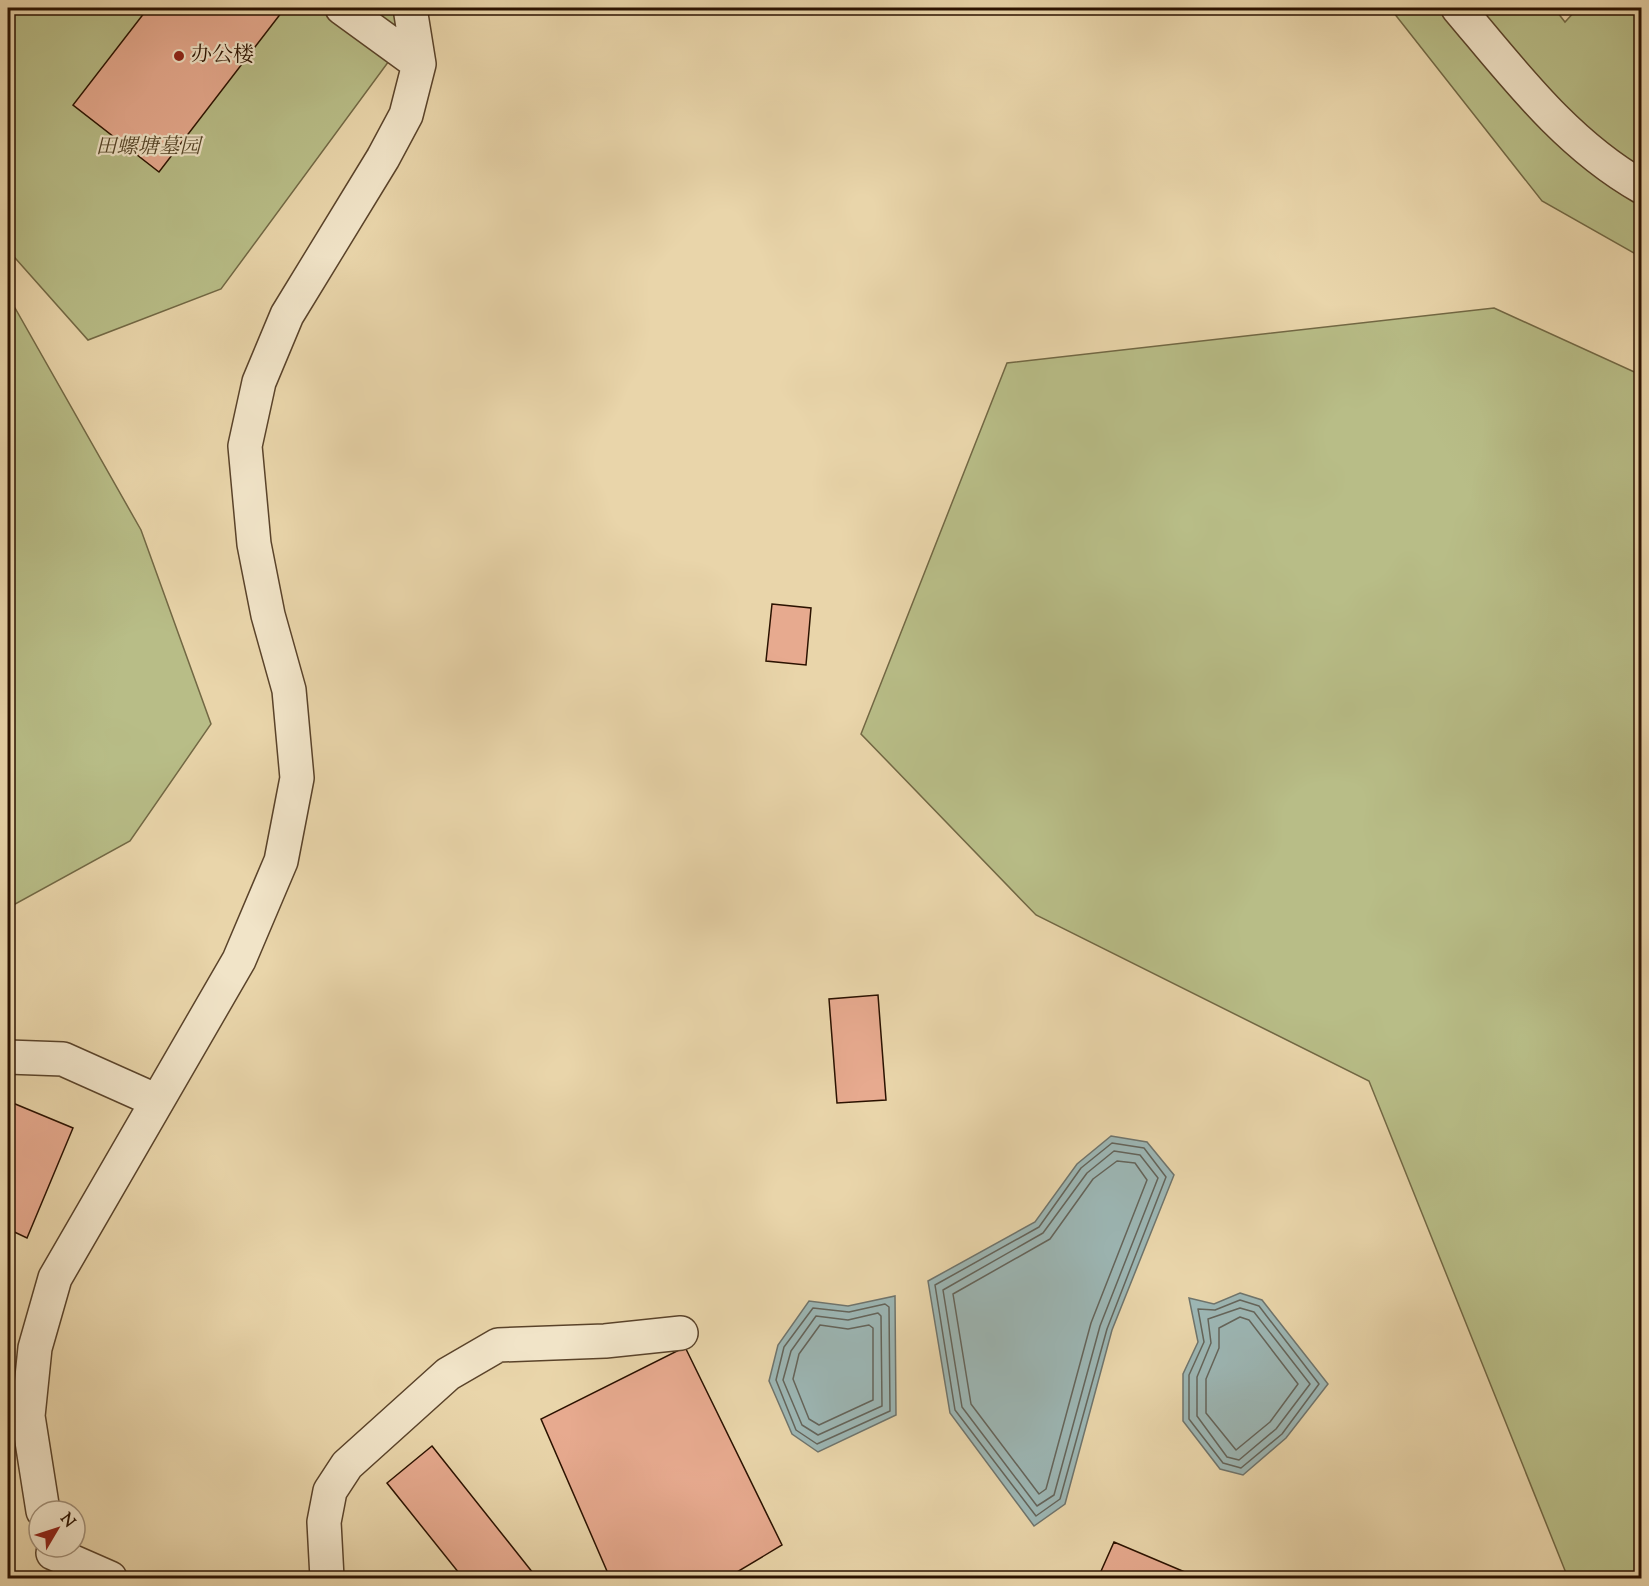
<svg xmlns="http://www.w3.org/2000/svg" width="1649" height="1586" viewBox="0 0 1649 1586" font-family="'Sorts Mill Goudy','Noto Serif SC',serif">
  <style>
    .green { fill: #b8bd87; stroke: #726844; stroke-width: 1.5 }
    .water { fill: #9cb6b4; stroke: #6f746c; stroke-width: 1.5 }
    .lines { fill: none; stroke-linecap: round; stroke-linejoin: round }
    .shore { stroke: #64645a; stroke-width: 1.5 }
    .building { fill: #e7aa8f; stroke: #2b1200; stroke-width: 1.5 }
    .minor-casing { stroke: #5a432a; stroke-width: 36 }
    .minor { stroke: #f1e4c8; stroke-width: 33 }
    .poi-dot { fill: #8f2418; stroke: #f1e4c8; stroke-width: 2 }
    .labels { text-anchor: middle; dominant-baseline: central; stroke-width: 4.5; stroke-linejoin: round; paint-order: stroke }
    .poi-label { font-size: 21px; fill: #2b1200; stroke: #f1e4c8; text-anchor: start }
    .park-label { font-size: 21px; font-style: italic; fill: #554528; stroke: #f1e4c8 }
  </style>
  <rect width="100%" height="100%" fill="#e9d5aa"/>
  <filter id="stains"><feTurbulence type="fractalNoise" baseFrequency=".00333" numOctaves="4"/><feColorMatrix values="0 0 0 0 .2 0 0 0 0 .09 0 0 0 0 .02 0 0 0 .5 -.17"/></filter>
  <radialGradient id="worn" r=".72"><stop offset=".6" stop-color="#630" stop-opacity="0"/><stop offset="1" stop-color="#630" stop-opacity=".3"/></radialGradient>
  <!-- green -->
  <path class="green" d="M 8,8 L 428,8 L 221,289 L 88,340 L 8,250 Z
    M 1390,8 L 1554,8 L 1565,22 L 1578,8 L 1641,8 L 1641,257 L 1542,201 Z
    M 8,303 L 15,308 L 141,530 L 211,724 L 130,841 L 8,908 Z
    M 1494,308 L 1641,375 L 1641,1578 L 1568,1578 L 1369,1081 L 1036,915 L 861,734 L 1007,363 Z"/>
  <!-- water -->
  <path class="water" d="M 1111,1136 L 1147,1142 L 1174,1175 L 1112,1330 L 1065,1504 L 1034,1526 L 950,1413 L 928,1281 L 1035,1222 L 1077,1164 Z
    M 1240,1293 L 1262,1300 L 1328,1384 L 1286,1438 L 1243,1475 L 1220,1469 L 1183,1421 L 1183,1374 L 1198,1342 L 1189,1298 L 1214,1304 Z
    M 895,1296 L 896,1415 L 818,1452 L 792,1434 L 769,1381 L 778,1345 L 809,1301 L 848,1306 Z"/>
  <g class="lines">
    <!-- shore -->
    <path class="shore" d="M 1112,1143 L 1144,1148 L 1166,1177 L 1107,1329 L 1060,1499 L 1036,1516 L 955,1410 L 935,1285 L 1039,1227 L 1081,1168 Z
      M 1114,1151 L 1140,1155 L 1158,1178 L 1100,1326 L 1054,1495 L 1037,1506 L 962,1407 L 943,1290 L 1043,1233 L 1087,1173 Z
      M 1117,1161 L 1135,1163 L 1147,1180 L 1091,1323 L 1046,1489 L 1039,1494 L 971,1404 L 953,1294 L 1050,1239 L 1093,1179 Z
      M 1240,1300 L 1259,1306 L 1319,1384 L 1282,1434 L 1241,1468 L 1223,1463 L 1189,1419 L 1189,1375 L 1204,1342 L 1198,1309 L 1215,1310 Z
      M 885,1304 L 889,1307 L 890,1411 L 817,1444 L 796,1430 L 776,1380 L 784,1347 L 813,1308 L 849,1312 Z
      M 1240,1308 L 1254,1312 L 1310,1384 L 1276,1429 L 1239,1460 L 1227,1457 L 1197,1416 L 1197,1377 L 1211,1343 L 1208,1319 Z
      M 878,1313 L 881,1316 L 882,1406 L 818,1435 L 802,1425 L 783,1380 L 791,1351 L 816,1316 L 848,1320 Z
      M 1240,1317 L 1249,1320 L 1298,1384 L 1270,1422 L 1236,1450 L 1206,1413 L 1206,1379 L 1219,1348 L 1219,1328 Z
      M 869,1325 L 873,1328 L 873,1400 L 819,1425 L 809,1419 L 793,1379 L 799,1354 L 820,1325 L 848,1329 Z"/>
  </g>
  <!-- building -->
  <path class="building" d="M 148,8 L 285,8 L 159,172 L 73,105 Z
    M 772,604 L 811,608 L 806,665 L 766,661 Z
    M 878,995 L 886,1100 L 837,1103 L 829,999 Z
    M 8,1101 L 73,1128 L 27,1238 L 8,1229 Z
    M 685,1347 L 782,1545 L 727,1578 L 610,1578 L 541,1419 Z
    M 432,1446 L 537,1578 L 463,1578 L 387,1483 Z
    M 1114,1542 L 1199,1578 L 1098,1578 Z"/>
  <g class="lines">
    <!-- minor casing -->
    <g class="minor-casing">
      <path id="minor" d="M 342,8 L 419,64
        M 1458,8 C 1513,73 1566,144 1642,187
        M 8,1057 L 63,1059 L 157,1101
        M 43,1511 L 28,1416 L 35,1348 L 55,1278 L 239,960 L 281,861 L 297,778 L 289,690 L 268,615 L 254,544 L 245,446 L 259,382 L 287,315 L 383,158 L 406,115 L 419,64 L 410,8
        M 53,1553 L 110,1578
        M 327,1578 L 324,1522 L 330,1491 L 347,1465 L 448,1374 L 498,1345 L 605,1341 L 681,1333"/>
    </g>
    <!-- minor -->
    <use href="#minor" class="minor"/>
  </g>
  <!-- markers -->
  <circle class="poi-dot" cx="179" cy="56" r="6"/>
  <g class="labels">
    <!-- poi labels -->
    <g class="poi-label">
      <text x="191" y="56">办公楼</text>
    </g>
    <!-- park labels -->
    <g class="park-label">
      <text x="148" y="148">田螺塘墓园</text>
    </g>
  </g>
  <!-- margin -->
  <rect width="1649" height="1586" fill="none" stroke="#e9d5aa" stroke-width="30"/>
  <rect x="9" y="9" width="1631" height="1568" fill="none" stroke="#2b1200" stroke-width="3"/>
  <rect x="15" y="15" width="1619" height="1556" fill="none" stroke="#2b1200" stroke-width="1.5"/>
  <!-- north arrow -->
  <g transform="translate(57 1529) rotate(51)"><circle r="28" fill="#f1e4c8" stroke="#a29078" stroke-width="1.5"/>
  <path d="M0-4.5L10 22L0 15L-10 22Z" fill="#8f2418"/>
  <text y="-9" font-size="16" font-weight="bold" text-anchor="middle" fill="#2b1200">N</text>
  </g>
  <rect width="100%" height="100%" filter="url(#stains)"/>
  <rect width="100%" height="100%" fill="url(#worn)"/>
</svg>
